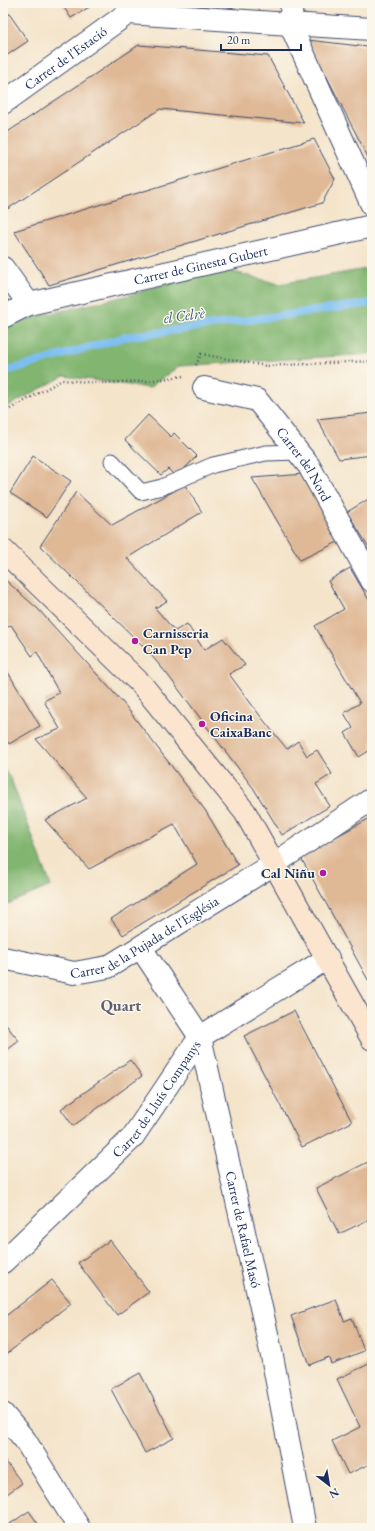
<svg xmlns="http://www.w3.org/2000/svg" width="375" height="1531" viewBox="0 0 375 1531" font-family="'EB Garamond',serif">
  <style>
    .forest { fill: #81b570; stroke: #4e7267 }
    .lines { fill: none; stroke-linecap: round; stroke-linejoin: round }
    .stream { stroke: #7bbef1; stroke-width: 8 }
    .building { fill: #dfb895 }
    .lane-casing { stroke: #3c4a6e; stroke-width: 17 }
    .street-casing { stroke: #3c4a6e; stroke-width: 24 }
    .secondary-casing { stroke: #3c4a6e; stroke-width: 24 }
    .path { stroke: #3c4a6e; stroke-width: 2.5; stroke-dasharray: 1 3; stroke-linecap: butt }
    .lane { stroke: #fff; stroke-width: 15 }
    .street { stroke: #fff; stroke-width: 22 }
    .secondary { stroke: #fce5cf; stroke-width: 22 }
    .poi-dot { fill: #b5179e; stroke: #fbf7ec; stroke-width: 1.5 }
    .labels { text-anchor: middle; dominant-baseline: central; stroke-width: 3; stroke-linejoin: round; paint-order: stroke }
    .street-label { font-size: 14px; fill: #1b2f5e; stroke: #fbf7ec }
    .poi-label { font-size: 14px; font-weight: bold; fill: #1b2f5e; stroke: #fbf7ec; text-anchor: start }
    .water-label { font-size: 15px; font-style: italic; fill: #385a8a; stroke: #fbf7ec }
    .quarter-label { font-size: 16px; font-weight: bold; fill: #605f71; stroke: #fbf7ec }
  </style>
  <rect width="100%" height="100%" fill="#fbf7ec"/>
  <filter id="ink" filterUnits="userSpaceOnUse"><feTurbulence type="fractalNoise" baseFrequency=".025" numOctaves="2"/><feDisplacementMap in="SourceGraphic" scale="8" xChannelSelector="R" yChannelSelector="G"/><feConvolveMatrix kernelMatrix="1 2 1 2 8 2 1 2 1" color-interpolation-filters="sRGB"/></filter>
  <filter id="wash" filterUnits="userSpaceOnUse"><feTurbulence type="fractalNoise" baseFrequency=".012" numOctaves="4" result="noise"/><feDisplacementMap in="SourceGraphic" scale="16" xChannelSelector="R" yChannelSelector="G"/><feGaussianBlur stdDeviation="0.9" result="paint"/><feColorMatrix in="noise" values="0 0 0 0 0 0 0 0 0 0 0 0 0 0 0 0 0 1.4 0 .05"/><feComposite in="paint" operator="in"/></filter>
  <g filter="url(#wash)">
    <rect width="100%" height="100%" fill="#f4e4ca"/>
    <!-- forest -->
    <path class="forest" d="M 215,267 L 279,284 L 372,268 L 372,354 L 179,366 L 149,388 L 64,376 L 3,409 L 3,328 L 22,320 L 134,294 Z
      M 3,768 L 11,779 L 51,886 L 3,906 Z"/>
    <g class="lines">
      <!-- stream -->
      <path class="stream" d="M 3,372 L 125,337 L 372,303"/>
    </g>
    <g id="blocks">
      <!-- building -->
      <path class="building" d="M 61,3 L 96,3 L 71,18 Z
        M 3,5 L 28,41 L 3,58 Z
        M 308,40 L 368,47 L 372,55 L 372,165 Z
        M 139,45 L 268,56 L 304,123 L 160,109 L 3,212 L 3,135 Z
        M 314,139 L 335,179 L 322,203 L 49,285 L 14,231 Z
        M 3,294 L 9,301 L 3,304 Z
        M 372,413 L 372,455 L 339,459 L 317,419 Z
        M 148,415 L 171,437 L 174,433 L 197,456 L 176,477 L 168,469 L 161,475 L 125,440 Z
        M 33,456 L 71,481 L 47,517 L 10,493 Z
        M 305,474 L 338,542 L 300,560 L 252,478 Z
        M 185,485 L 202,512 L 127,558 L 167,601 L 155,608 L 175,631 L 187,624 L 204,650 L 223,638 L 245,665 L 229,674 L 261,717 L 287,749 L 298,741 L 307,756 L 317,750 L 332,774 L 316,784 L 330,806 L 282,835 L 254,789 L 167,674 L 145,648 L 40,546 L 76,492 L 112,525 Z
        M 372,497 L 372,552 L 347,512 Z
        M 350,568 L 372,605 L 372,749 L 359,757 L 345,733 L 353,728 L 344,713 L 360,703 L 315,626 L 344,609 L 328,581 Z
        M 3,578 L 38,609 L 124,704 L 205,810 L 238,865 L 123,935 L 111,919 L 197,864 L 174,824 L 89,869 L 45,820 L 87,798 L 36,739 L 60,729 L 44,701 L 59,693 L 37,652 L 32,656 L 11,625 L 3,629 Z
        M 3,664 L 40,726 L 9,744 L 3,733 Z
        M 372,817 L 372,987 L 300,856 Z
        M 294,1011 L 352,1122 L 302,1147 L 244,1036 Z
        M 3,1021 L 19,1041 L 3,1053 Z
        M 130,1060 L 142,1076 L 73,1126 L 61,1109 Z
        M 372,1160 L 372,1218 L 339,1234 L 316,1188 Z
        M 110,1240 L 149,1292 L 117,1315 L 78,1263 Z
        M 52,1280 L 71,1303 L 4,1356 L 3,1318 Z
        M 336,1299 L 344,1321 L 352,1318 L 364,1351 L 331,1364 L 329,1357 L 309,1365 L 291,1316 Z
        M 371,1363 L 372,1463 L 348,1474 L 332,1441 L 360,1427 L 337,1379 Z
        M 140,1373 L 174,1438 L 145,1453 L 111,1389 Z
        M 3,1458 L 22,1483 L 3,1497 Z
        M 29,1511 L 41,1528 L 4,1528 Z"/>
    </g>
  </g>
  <g filter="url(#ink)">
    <use href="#blocks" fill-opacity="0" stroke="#3c4a6e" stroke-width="1"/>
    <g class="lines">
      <!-- lane casing -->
      <g class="lane-casing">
        <path id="lane" d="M 112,461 L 141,492 L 162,487 L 213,465 L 266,453 L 299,452"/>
      </g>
      <!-- street casing -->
      <g class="street-casing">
        <g id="street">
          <path d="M 128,13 L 290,24 L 292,3"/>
          <path d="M 372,29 L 290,24 L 372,205"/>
          <path id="s1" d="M 3,103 L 128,13"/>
          <path d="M 3,268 L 29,304"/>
          <path id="s2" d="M 3,317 L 29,304 L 372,226"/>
          <path id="s3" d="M 204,388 L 257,400 L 309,466 L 372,581"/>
          <path id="s4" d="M 141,948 L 200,1037 L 272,1356 L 305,1528"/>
          <path id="s5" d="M 3,958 L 74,973 L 108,967 L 274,864 L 372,799"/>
          <path id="s6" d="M 3,1262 L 132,1138 L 200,1037 L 328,958"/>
          <path d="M 3,1414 L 25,1440 L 79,1528"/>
        </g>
      </g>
      <!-- secondary casing -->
      <g class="secondary-casing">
        <path id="secondary" d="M 3,550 L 142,685 L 245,812 L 372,1039"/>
      </g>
      <!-- path -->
      <path class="path" d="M 196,365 L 201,354 L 266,366 L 372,361
        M 3,413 L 62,380 L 100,383 L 149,381 L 183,376"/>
      <!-- lane -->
      <use href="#lane" class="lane"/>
      <!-- street -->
      <use href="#street" class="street"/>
      <!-- secondary -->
      <use href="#secondary" class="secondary"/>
    </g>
  </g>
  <!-- markers -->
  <g class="poi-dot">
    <circle cx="135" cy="641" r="4"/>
    <circle cx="202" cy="724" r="4"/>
    <circle cx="323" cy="873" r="4"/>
  </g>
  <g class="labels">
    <!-- street labels -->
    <g class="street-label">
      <text stroke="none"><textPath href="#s1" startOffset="77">Carrer de l'Estació</textPath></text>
      <text stroke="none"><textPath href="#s2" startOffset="205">Carrer de Ginesta Gubert</textPath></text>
      <text stroke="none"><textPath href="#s3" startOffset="134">Carrer del Nord</textPath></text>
      <text stroke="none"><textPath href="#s5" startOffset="152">Carrer de la Pujada de l'Església</textPath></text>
      <text stroke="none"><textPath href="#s6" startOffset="225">Carrer de Lluís Companys</textPath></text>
      <text stroke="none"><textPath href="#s4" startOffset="304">Carrer de Rafael Masó</textPath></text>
    </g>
    <!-- poi labels -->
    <g class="poi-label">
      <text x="143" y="633">Carnisseria<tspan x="143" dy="16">Can Pep</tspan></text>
      <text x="210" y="716">Oficina<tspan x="210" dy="16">CaixaBanc</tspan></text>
      <text x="315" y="873" text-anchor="end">Cal Niñu</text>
    </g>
    <!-- water labels -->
    <g class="water-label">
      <text transform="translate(184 315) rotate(-8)">el Celrè</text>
    </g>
    <!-- quarter labels -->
    <g class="quarter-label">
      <text x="121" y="1005">Quart</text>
    </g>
  </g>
  <!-- margin -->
  <rect width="375" height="1531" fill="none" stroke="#fbf7ec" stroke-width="16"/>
  <!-- north arrow -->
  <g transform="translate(329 1485) rotate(149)" stroke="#fbf7ec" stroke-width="3" paint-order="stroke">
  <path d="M0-3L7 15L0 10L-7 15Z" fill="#1b2f5e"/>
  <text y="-6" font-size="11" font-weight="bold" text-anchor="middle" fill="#1b2f5e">N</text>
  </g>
  <!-- scale -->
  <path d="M221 44v6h80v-6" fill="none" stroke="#1b2f5e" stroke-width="2"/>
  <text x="227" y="44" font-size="12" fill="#1b2f5e" stroke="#fbf7ec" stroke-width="3" paint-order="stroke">20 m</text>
</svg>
